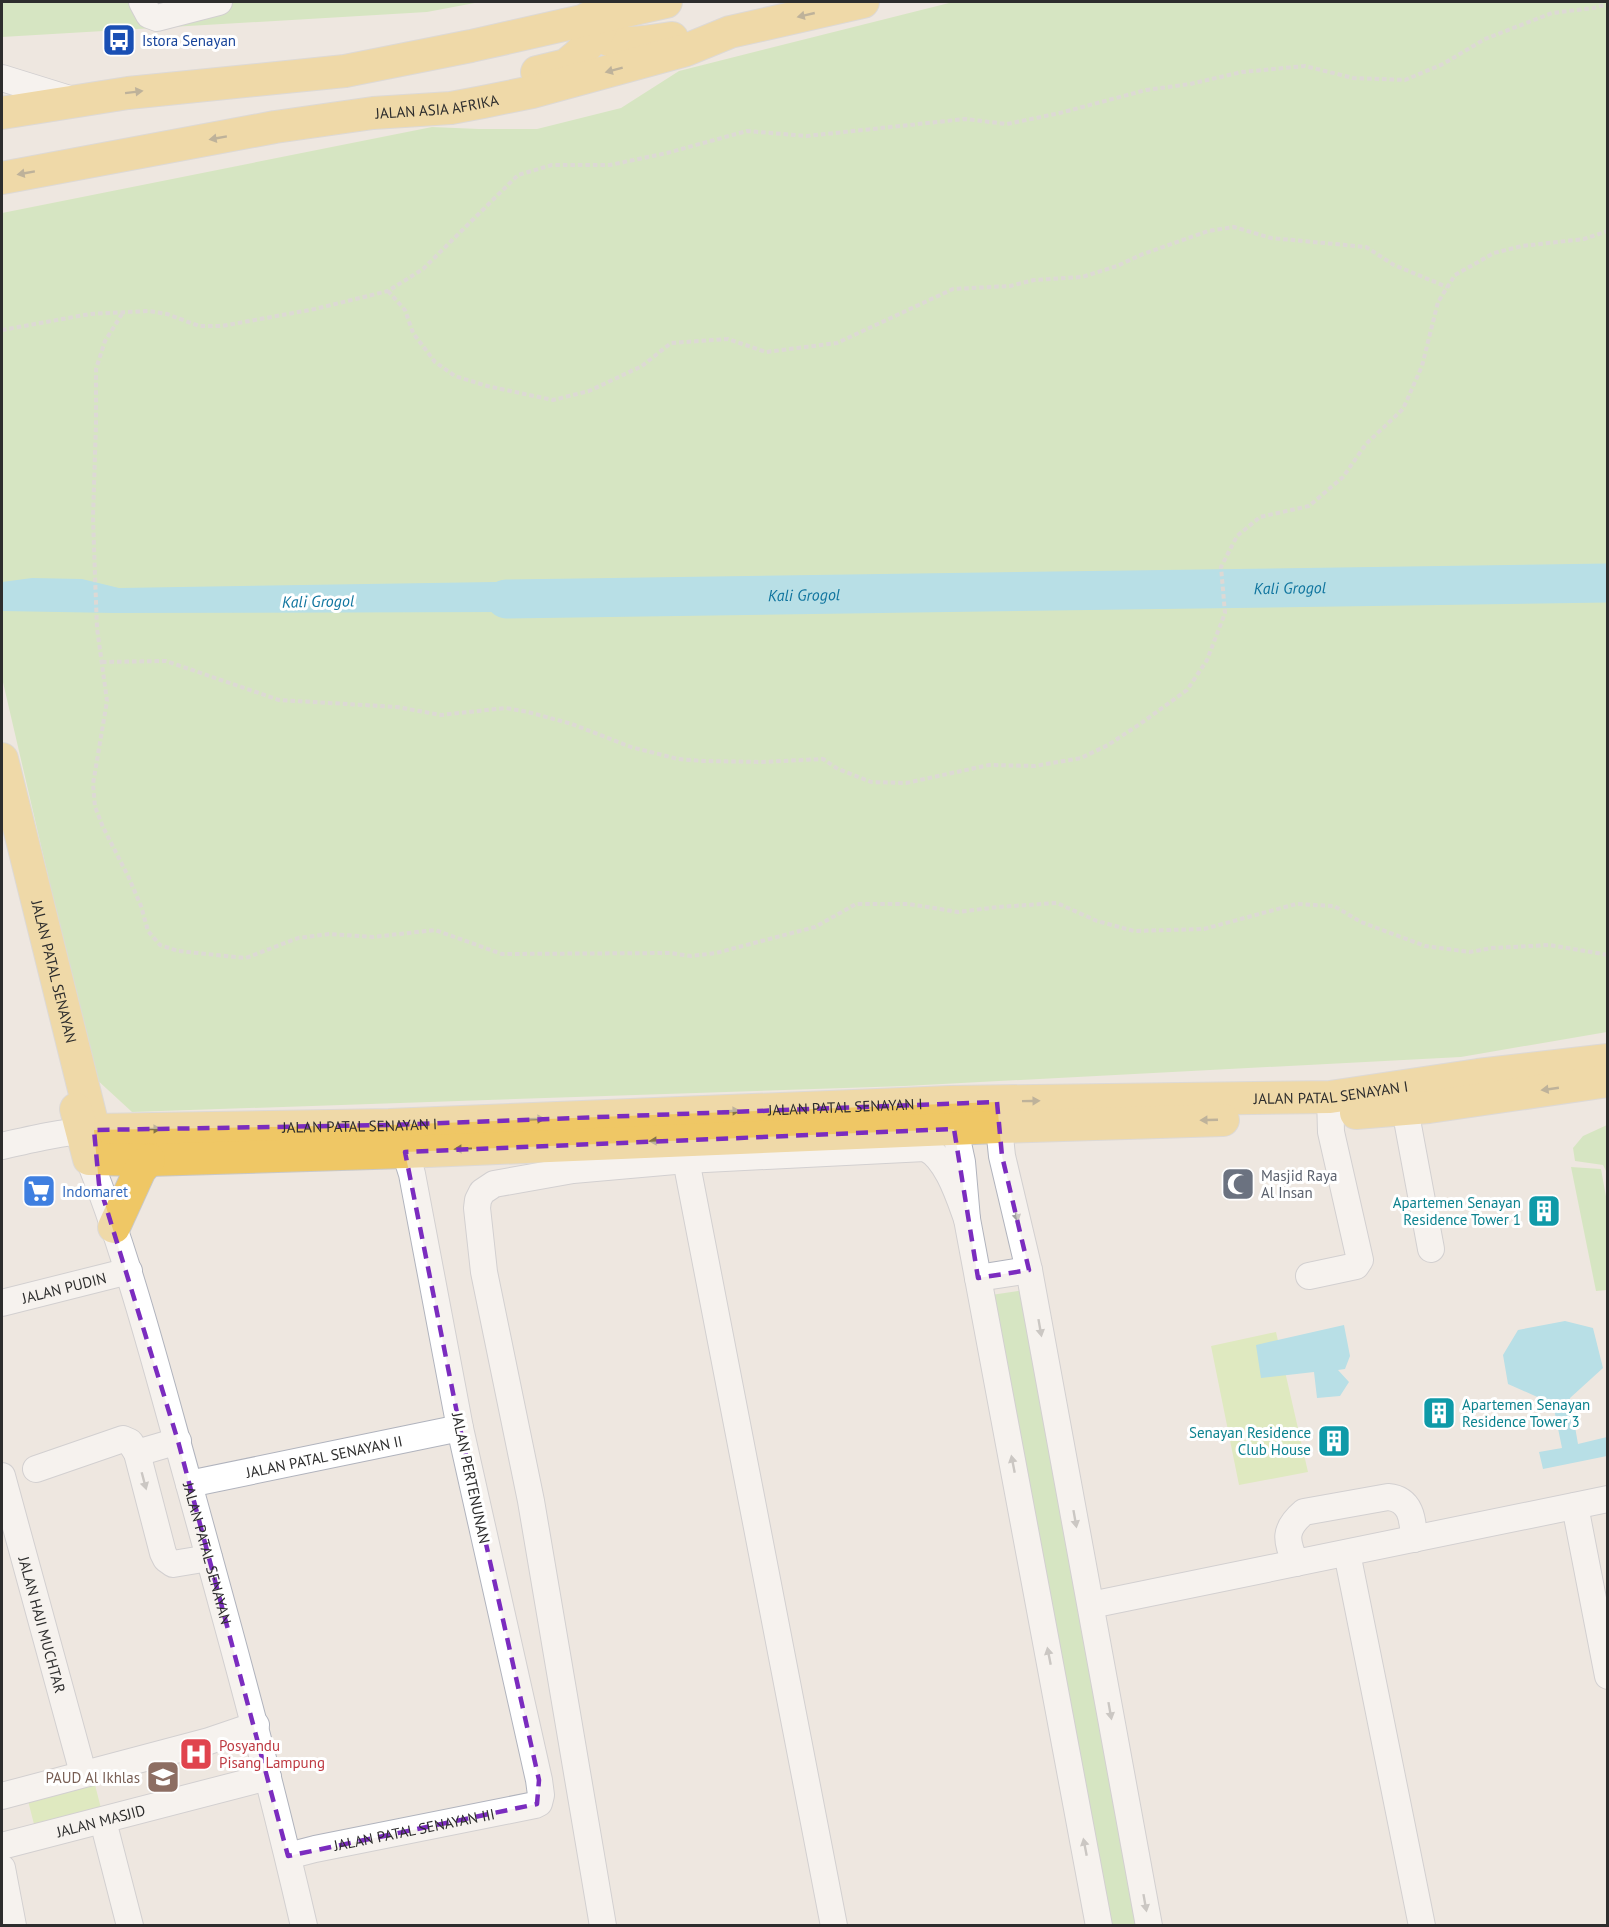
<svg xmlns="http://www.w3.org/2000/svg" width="1609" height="1927" viewBox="0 0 1609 1927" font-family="'PT Sans',sans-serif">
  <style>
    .green { fill: #b9e39e }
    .pitch { fill: #ccea9a }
    .water { fill: #76d4ed }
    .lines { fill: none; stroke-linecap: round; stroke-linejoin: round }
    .river { stroke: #76d4ed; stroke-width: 39 }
    .minor-casing { stroke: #b0b3bd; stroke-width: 28 }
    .major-casing { stroke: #c8c8c8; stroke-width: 34 }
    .path { stroke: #c8c8c8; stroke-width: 4; stroke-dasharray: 4.5 3; stroke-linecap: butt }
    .minor { stroke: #fff; stroke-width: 26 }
    .major { stroke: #efc765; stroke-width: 32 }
    .oneway { fill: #847246 }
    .oneway2 { fill: #a0a0a0 }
    .marked { fill: none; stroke: #7b2cbf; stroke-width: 4.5; stroke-dasharray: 12 8; stroke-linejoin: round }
    .labels { text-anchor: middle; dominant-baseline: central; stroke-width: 6; stroke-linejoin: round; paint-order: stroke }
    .transit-label { font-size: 15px; fill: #164399; stroke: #fff; text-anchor: start }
    .street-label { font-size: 15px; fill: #2d2d2d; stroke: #fff }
    .worship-label { font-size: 15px; fill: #5b616d; stroke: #fff; text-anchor: start }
    .shop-label { font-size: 15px; fill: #366cbe; stroke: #fff; text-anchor: start }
    .culture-label { font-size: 15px; fill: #0d838f; stroke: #fff; text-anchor: end }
    .health-label { font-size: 15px; fill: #be3a42; stroke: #fff; text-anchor: start }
    .education-label { font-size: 15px; fill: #785e54; stroke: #fff; text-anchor: end }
    .water-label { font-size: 16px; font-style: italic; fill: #10759f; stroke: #fff }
  </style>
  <rect width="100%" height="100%" fill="#eee7e0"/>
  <!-- green -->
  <path class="green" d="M 2,2 L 480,2 L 427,12 L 2,37 Z
    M 953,2 L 1607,2 L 1607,1032 L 1461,1057 L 905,1086 L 132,1112 L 95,1078 L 2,678 L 2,213 L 432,127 L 479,129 L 537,129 L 621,108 L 679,71 Z
    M 1607,1125 L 1607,1173 L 1603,1165 L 1575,1161 L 1573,1148 L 1583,1136 Z
    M 1571,1167 L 1601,1169 L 1607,1202 L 1607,1290 L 1596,1291 Z
    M 1025,1290 L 1142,1925 L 1112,1925 L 991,1295 Z"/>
  <!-- pitch -->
  <path class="pitch" d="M 1276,1332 L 1308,1472 L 1239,1485 L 1211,1346 Z
    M 93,1777 L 103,1816 L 36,1832 L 26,1793 Z"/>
  <!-- water -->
  <path class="water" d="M 32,578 L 82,579 L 119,588 L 560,581 L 559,612 L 114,613 L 2,611 L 2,582 Z
    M 1565,1321 L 1593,1328 L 1603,1368 L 1570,1398 L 1578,1444 L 1607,1437 L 1607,1456 L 1543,1469 L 1539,1452 L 1562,1448 L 1553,1404 L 1508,1384 L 1503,1355 L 1518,1330 Z
    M 1344,1325 L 1350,1356 L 1345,1369 L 1338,1370 L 1349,1382 L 1340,1396 L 1317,1398 L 1314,1372 L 1261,1378 L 1256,1345 Z"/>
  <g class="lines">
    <!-- river -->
    <path class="river" id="s1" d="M 506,599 L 1608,583"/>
    <!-- minor casing -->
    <g class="minor-casing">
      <g id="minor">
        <path d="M 142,2 L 149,15 L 157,18 L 219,2"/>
        <path d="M 2,78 L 76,101"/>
        <path d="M 997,1108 L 1002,1156 L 1029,1270 L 1149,1926"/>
        <path d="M 1405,1109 L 1431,1249"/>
        <path d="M 951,1111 L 962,1162 L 967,1219 L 978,1278 L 1099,1926"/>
        <path d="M 2,1146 C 32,1139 62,1132 94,1130 L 95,1137"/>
        <path id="s2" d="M 89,1159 C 131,1266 159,1377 190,1488 C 230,1633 270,1778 304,1926"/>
        <path d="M 686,1160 L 834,1926"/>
        <path d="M 1309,1276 L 1356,1266 L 1360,1260 L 1331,1132 L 1330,1097"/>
        <path d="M 978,1278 L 1029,1270"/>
        <path id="s3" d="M 2,1303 L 129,1271"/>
        <path d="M 178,1441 L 137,1453 L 163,1553 L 166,1559 L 173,1564 L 209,1558"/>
        <path d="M 36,1469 L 123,1439 L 130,1442 L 137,1453"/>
        <path id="s4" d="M 2,1476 L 83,1773"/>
        <path id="s5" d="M 189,1484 L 460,1428"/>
        <path d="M 1575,1506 L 1608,1676"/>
        <path d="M 1347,1553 L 1422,1926"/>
        <path d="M 1296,1563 C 1285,1540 1284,1529 1304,1512 L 1388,1497 C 1411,1499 1413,1519 1414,1539"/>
        <path d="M 1091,1605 L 1608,1499"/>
        <path d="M 2,1796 L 209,1741 L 256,1725"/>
        <path d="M 103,1821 L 130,1926"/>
        <path id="s6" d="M 2,1846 L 268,1777"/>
        <path id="s7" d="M 288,1856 L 315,1849 L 535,1805 L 539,1803 L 541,1795 L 539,1780 L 460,1428 L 412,1174 L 405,1152"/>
        <path d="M 2,1868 L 13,1926"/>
        <path d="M 603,1926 L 531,1501 L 484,1272 L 477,1208 L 478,1200 L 482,1192 L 494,1184 L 573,1170 L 686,1160 L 925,1148 C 947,1158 959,1197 967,1219"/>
      </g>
    </g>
    <!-- major casing -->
    <g class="major-casing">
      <g id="major">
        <path d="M 588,18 L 592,31 C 614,49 647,42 672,38"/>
        <path d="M 537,72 L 566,65 L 578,55 L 597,35 L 607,15 L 609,2"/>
        <path d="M 2,113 L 128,93 L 345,71 L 471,46 L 666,2"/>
        <path id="s8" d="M 2,178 L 275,127 L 373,113 L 451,108 L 483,102 L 532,92 L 686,50 L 730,32 L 863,2"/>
        <path id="s9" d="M 2,759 L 94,1130 L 389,1125 L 950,1102 L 1330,1097 L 1478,1075 L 1608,1060"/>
        <path d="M 76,1109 L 89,1159 L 149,1160 L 405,1152 L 998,1127 L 1223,1120"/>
        <path d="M 1356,1113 L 1429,1107 L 1608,1081"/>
        <path d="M 114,1227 L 140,1170 L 149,1160"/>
      </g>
    </g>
    <!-- path -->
    <path class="path" d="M 388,291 L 405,310 L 413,333 L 435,362 L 455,376 L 487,386 L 553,400 L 589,391 L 642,366 L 671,343 L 728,339 L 766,352 L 837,343 L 953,289 L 1010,286 L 1034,280 L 1082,277 L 1117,266 L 1143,254 L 1208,231 L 1234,227 L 1271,238 L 1366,247 L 1394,265 L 1447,287
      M 122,314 L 105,341 L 96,369 L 96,423 L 93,518 L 95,576 L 97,628 L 107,701 L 93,784 L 95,807 L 103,827 L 129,878 L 141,906 L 148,931 L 160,945 L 178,951 L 246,958 L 298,938 L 330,934 L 373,937 L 435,930 L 502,954 L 670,953 L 691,956 L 716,953 L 815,927 L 856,904 L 909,904 L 958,912 L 998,907 L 1057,903 L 1097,921 L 1134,931 L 1204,929 L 1296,904 L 1334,906 L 1361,922 L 1425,946 L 1470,952 L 1492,948 L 1550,945 L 1608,955
      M 2,330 L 90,314 L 149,311 L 167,314 L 199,326 L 222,326 L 315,309 L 388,291 L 423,269 L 518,175 L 552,165 L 610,165 L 667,153 L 747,131 L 807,136 L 965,119 L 1007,124 L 1060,113 L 1146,90 L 1190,84 L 1242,72 L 1305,66 L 1353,78 L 1405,80 L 1443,64 L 1485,39 L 1552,13 L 1593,8 L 1608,4
      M 102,662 L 166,661 L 279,700 L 397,707 L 441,715 L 506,708 L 528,712 L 572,724 L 631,747 L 678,759 L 703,761 L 762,762 L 823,759 L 838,769 L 871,782 L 906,783 L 989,765 L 1035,766 L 1081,758 L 1108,745 L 1140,724 L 1187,690 L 1207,660 L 1225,613 L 1221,567 L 1237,536 L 1260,517 L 1309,506 L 1343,477 L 1366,444 L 1403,409 L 1422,366 L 1438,302 L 1455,275 L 1494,253 L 1522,246 L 1584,239 L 1608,231"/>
    <!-- minor -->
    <use href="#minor" class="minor"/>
    <!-- major -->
    <use href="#major" class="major"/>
  </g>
  <!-- one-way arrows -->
  <defs><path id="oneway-solid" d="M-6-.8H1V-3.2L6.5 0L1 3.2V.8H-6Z" transform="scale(1.5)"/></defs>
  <g class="oneway">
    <use href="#oneway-solid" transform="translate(806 15) rotate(167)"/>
    <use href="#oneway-solid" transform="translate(614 70) rotate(165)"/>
    <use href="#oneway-solid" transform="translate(134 92) rotate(-7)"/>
    <use href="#oneway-solid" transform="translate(218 138) rotate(170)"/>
    <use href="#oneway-solid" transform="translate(26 173) rotate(170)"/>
    <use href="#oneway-solid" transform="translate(1550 1089) rotate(172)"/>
    <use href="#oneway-solid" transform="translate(1031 1101) rotate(-1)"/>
    <use href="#oneway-solid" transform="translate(731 1111) rotate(-2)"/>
    <use href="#oneway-solid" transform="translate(536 1119) rotate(-2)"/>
    <use href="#oneway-solid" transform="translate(1209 1120) rotate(178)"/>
    <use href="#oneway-solid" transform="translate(152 1129) rotate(-1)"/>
    <use href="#oneway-solid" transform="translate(658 1141) rotate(178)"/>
    <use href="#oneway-solid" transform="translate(463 1149) rotate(178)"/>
  </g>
  <g class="oneway2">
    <use href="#oneway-solid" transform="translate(1016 1213) rotate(77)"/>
    <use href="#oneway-solid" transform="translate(1040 1328) rotate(80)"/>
    <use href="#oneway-solid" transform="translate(1013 1464) rotate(-101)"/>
    <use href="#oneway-solid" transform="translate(144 1481) rotate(75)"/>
    <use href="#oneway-solid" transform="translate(1075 1519) rotate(80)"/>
    <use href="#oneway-solid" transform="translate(1049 1656) rotate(-101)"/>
    <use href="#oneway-solid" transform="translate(1110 1711) rotate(80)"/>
    <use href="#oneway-solid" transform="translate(1085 1847) rotate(-101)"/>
    <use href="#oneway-solid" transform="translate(1145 1903) rotate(80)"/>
  </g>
  <!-- marked area -->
  <path d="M0 0H1609V1927H0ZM 997,1102 L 1002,1156 L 1029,1270 L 978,1278 L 954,1129 L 405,1152 L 460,1428 L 539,1780 L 537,1804 L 288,1856 L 178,1441 L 99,1184 L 94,1130 L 389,1125 Z" fill="#eee7e0" fill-opacity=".55" fill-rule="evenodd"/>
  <path class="marked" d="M 997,1102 L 1002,1156 L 1029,1270 L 978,1278 L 954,1129 L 405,1152 L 460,1428 L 539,1780 L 537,1804 L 288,1856 L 178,1441 L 99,1184 L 94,1130 L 389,1125 Z"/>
  <!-- icons -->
  <defs>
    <g id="bus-square" transform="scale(1.725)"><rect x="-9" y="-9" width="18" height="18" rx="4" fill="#1a4fb4" stroke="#fff"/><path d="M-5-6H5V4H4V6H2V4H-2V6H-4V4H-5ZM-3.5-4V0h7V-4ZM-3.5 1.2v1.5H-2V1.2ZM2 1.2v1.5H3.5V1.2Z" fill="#fff"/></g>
    <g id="mosque-square" transform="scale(1.725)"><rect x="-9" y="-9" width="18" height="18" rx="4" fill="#6b7280" stroke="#fff"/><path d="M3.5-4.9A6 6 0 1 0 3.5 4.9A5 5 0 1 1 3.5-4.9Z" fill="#fff"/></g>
    <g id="supermarket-square" transform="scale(1.725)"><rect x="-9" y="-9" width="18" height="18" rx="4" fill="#3f7fe0" stroke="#fff"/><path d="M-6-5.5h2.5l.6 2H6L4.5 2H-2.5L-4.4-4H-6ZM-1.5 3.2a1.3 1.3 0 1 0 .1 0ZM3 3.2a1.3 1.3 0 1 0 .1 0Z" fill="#fff"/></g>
    <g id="building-square" transform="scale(1.725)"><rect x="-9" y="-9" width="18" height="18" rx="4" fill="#0f9aa8" stroke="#fff"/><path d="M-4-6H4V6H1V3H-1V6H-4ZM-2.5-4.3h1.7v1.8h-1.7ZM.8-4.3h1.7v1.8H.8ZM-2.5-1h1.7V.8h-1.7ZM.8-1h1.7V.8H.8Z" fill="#fff"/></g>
    <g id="hospital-square" transform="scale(1.725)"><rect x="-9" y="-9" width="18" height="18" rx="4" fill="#e0444e" stroke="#fff"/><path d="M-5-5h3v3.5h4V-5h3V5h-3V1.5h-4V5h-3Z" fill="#fff"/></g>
    <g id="school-square" transform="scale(1.725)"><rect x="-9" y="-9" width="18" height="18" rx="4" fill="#8d6e63" stroke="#fff"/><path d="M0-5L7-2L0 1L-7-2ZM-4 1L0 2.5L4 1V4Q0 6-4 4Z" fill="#fff"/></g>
  </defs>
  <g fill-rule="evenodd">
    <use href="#bus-square" x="119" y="40"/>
    <use href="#mosque-square" x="1238" y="1184"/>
    <use href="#supermarket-square" x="39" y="1191"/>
    <use href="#building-square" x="1544" y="1211"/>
    <use href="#building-square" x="1439" y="1413"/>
    <use href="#building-square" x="1334" y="1441"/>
    <use href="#hospital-square" x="196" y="1754"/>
    <use href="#school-square" x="163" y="1777"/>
  </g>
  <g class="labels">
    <!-- transit labels -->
    <g class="transit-label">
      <text x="142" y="40">Istora Senayan</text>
    </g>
    <!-- street labels -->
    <g class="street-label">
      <text stroke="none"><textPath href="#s8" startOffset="441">JALAN ASIA AFRIKA</textPath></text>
      <text stroke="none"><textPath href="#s9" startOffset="219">JALAN PATAL SENAYAN</textPath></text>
      <text stroke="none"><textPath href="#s9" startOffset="1620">JALAN PATAL SENAYAN I</textPath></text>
      <text stroke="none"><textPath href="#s9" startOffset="1134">JALAN PATAL SENAYAN I</textPath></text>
      <text stroke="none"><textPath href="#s9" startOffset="648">JALAN PATAL SENAYAN I</textPath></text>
      <text stroke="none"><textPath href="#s3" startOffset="64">JALAN PUDIN</textPath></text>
      <text stroke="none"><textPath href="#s5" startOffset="138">JALAN PATAL SENAYAN II</textPath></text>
      <text transform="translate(471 1478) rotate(78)">JALAN PERTENUNAN</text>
      <text stroke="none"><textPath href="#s2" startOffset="412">JALAN PATAL SENAYAN</textPath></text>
      <text stroke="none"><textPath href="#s4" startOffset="154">JALAN HAJI MUCHTAR</textPath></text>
      <text stroke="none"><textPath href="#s6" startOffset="102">JALAN MASJID</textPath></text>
      <text stroke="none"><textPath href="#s7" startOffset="129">JALAN PATAL SENAYAN III</textPath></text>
    </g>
    <!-- worship labels -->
    <g class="worship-label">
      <text x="1261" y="1175">Masjid Raya<tspan x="1261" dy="17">Al Insan</tspan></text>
    </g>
    <!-- shop labels -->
    <g class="shop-label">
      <text x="62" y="1191">Indomaret</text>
    </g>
    <!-- culture labels -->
    <g class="culture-label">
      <text x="1521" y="1202">Apartemen Senayan<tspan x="1521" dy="17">Residence Tower 1</tspan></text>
      <text x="1462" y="1404" text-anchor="start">Apartemen Senayan<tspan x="1462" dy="17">Residence Tower 3</tspan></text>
      <text x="1311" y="1432">Senayan Residence<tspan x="1311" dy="17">Club House</tspan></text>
    </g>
    <!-- health labels -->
    <g class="health-label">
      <text x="219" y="1745">Posyandu<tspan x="219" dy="17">Pisang Lampung</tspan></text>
    </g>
    <!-- education labels -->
    <g class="education-label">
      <text x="140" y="1777">PAUD Al Ikhlas</text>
    </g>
    <!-- water labels -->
    <g class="water-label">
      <text stroke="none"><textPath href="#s1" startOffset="784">Kali Grogol</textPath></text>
      <text stroke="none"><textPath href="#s1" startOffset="298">Kali Grogol</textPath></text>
      <text transform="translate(318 601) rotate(-1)">Kali Grogol</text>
    </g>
  </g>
  <!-- border -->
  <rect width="1609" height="1927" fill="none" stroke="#2d2d2d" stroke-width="6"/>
</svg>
